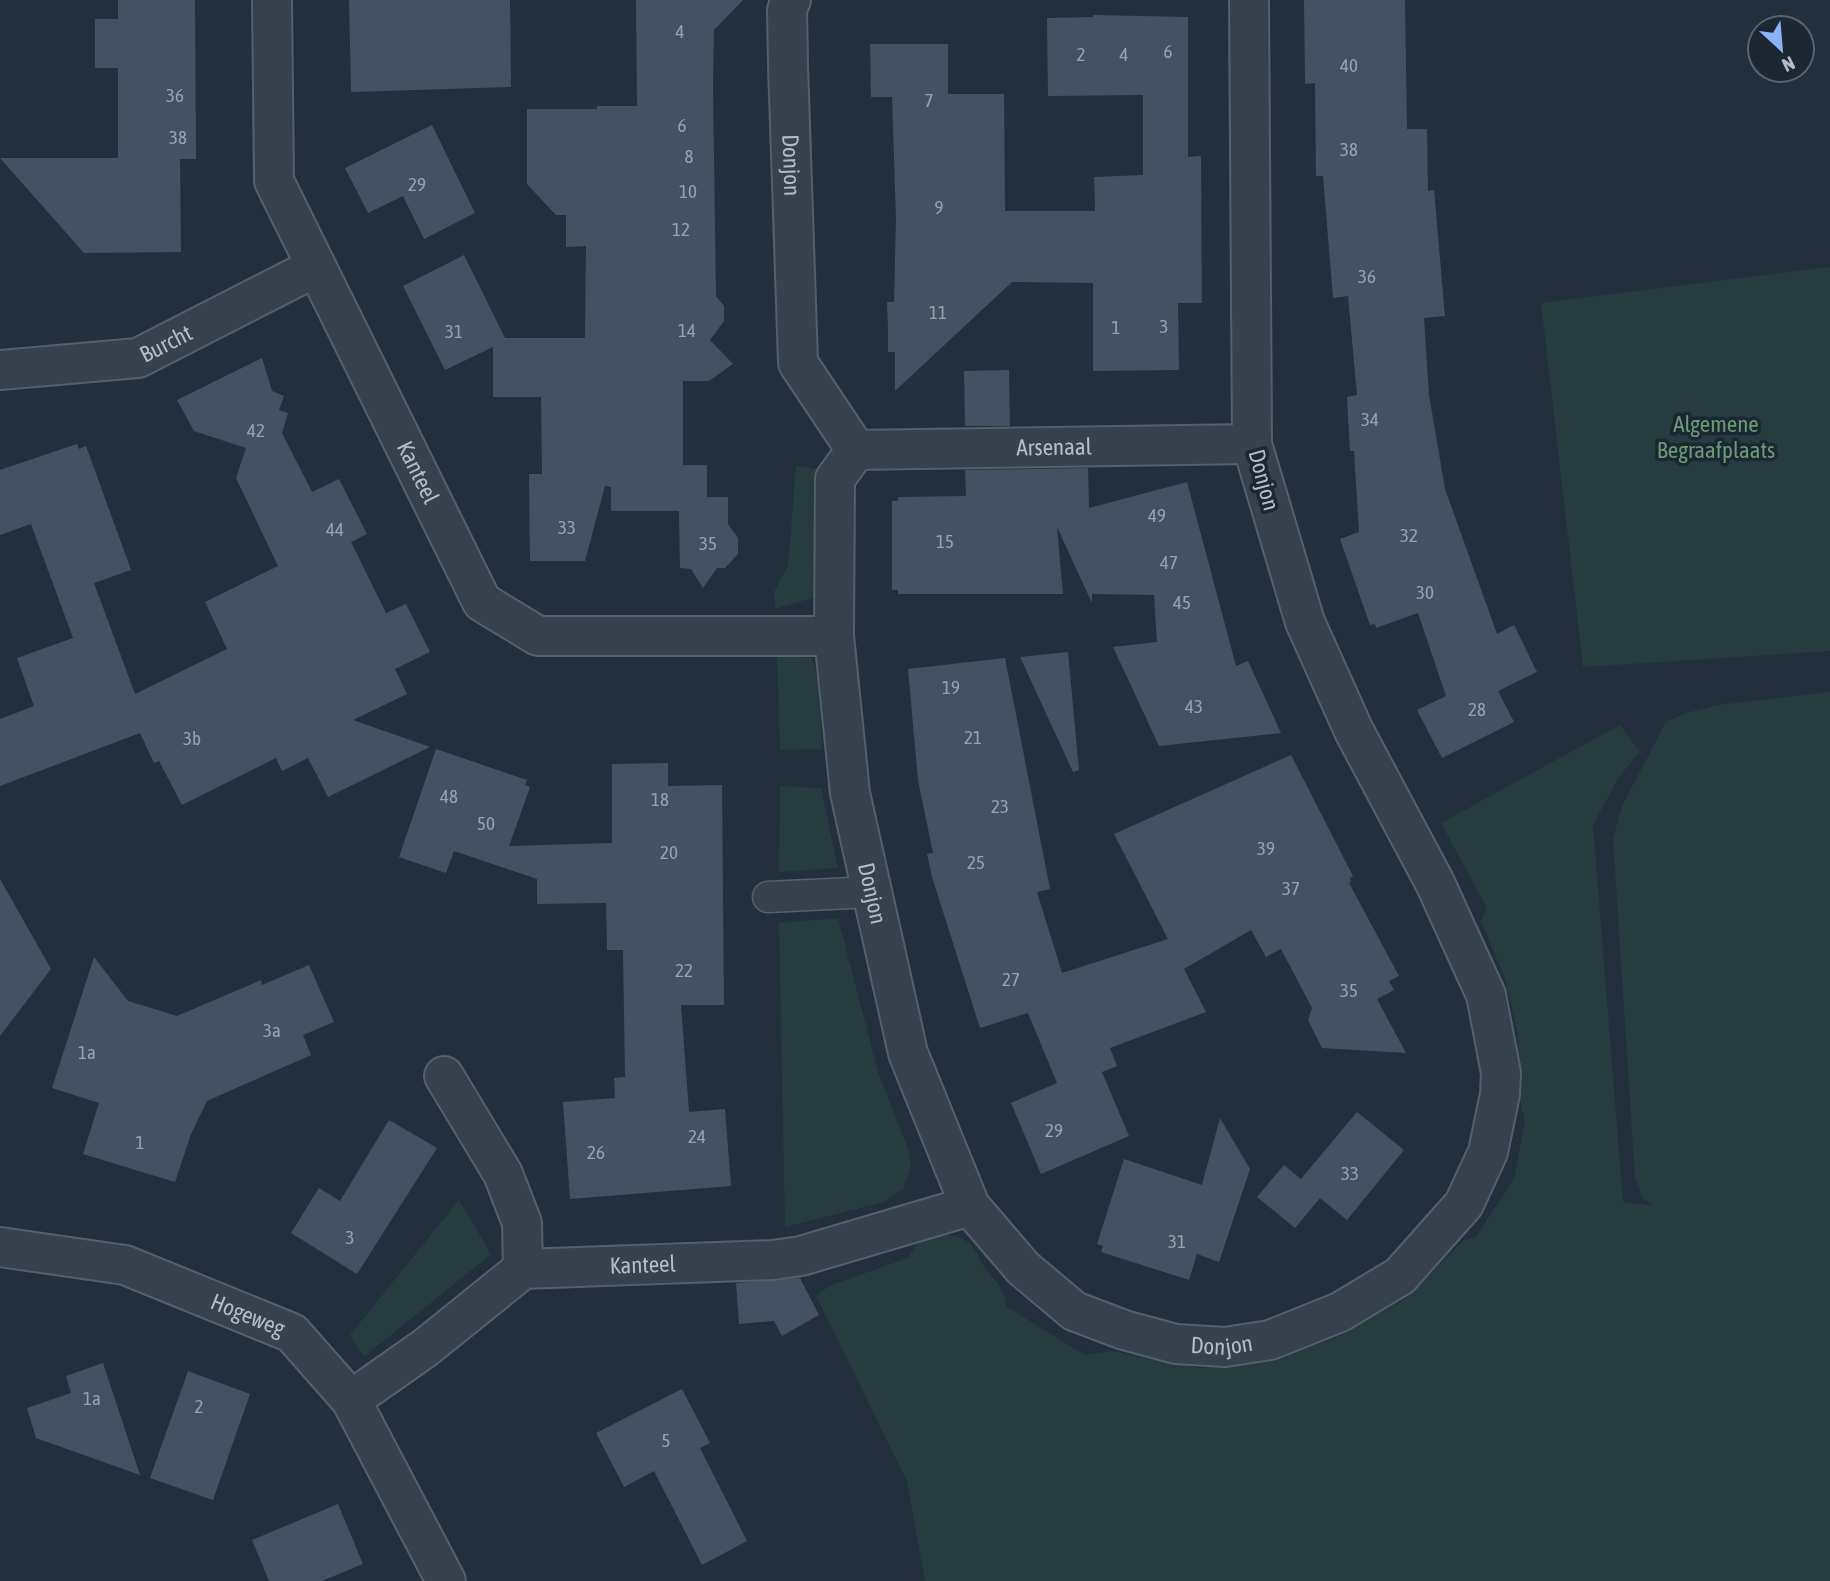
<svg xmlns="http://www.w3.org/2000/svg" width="1830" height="1581" viewBox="0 0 1830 1581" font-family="'Asap Condensed',sans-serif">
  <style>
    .green { fill: #263c3f }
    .building { fill: #455162 }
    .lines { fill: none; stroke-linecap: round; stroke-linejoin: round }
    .service-casing { stroke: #565f6c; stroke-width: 33 }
    .minor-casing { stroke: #565f6c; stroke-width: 42 }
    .service { stroke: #38414e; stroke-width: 30 }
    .minor { stroke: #38414e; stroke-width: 38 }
    .labels { text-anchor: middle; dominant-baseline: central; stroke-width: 7; stroke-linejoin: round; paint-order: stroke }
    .number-label { font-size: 19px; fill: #98a1af }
    .street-label { font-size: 23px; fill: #b4bcc9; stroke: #1d2633 }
    .park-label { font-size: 23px; fill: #6b9a76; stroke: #1d2633 }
  </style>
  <rect width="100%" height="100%" fill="#242f3e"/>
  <!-- green -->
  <path class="green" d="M 1830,267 L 1830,651 L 1583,667 L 1541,303 Z
    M 796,466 L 826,470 L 816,597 L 775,609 L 774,592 L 788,566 Z
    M 777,651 L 812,658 L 819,684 L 822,749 L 780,750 Z
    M 1830,692 L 1830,1581 L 925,1581 L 907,1481 L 816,1296 L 831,1285 L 908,1258 L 921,1237 C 935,1233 959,1233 970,1244 C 977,1250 980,1261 985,1268 C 998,1284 1003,1286 1007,1307 L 1085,1355 L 1112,1351 L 1199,1368 L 1257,1362 L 1333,1339 L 1405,1299 L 1464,1240 L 1476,1237 L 1514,1179 L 1525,1122 L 1520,1101 L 1517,1031 L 1505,978 L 1481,921 L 1487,908 L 1441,823 L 1620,725 L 1640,752 L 1619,777 L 1593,825 L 1623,1202 L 1654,1206 L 1643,1198 L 1635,1179 L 1613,839 L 1622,806 L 1666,722 L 1686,713 L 1718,705 Z
    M 780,786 L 821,788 L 838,868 L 779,872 Z
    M 838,918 L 878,1072 L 908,1149 L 911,1168 L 903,1189 L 884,1202 L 785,1227 L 779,923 Z
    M 459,1200 L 491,1254 L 364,1357 L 350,1335 Z"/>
  <!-- building -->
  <path class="building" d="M 118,0 L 195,0 L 196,159 L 180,159 L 181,252 L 84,253 L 0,158 L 118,158 L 118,68 L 95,68 L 95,19 L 118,19 Z
    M 349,0 L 510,0 L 511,87 L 351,92 Z
    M 636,0 L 743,0 L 714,30 L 713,86 L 716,296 L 724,306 L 724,321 L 710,340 L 733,364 L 709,381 L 683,381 L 683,465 L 707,465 L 707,497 L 728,497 L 728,524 L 738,538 L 738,554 L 725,568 L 717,568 L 703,588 L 691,569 L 680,568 L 679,511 L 611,511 L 611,487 L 605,486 L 585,561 L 530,561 L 529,474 L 542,474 L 541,397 L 493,397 L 493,347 L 445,370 L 403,286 L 464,255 L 505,338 L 585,338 L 586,246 L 566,247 L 566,215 L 556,215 L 527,184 L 527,109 L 597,109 L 597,106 L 637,106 Z
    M 1304,0 L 1405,0 L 1407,129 L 1427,129 L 1428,191 L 1434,190 L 1445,316 L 1424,318 L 1429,395 L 1445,489 L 1497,634 L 1514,625 L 1537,672 L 1498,691 L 1514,722 L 1442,758 L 1417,710 L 1446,696 L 1418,613 L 1376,628 L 1375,624 L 1370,625 L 1340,539 L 1359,532 L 1354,451 L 1350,451 L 1347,397 L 1357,395 L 1348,296 L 1333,298 L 1323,176 L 1316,176 L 1315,83 L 1305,84 Z
    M 1093,15 L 1188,17 L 1188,157 L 1201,156 L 1202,303 L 1178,303 L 1179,370 L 1093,371 L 1093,283 L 1012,282 L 895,391 L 895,352 L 888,352 L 888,327 L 887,302 L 894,302 L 896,218 L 892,97 L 871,97 L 870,44 L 948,44 L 948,94 L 1004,94 L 1005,211 L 1095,211 L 1094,177 L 1143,175 L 1143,95 L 1048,96 L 1047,18 L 1093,17 Z
    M 432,125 L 475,213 L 424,239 L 403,196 L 368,213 L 345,168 Z
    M 262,358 L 272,391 L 284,396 L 279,410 L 288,413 L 282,433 L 312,492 L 339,479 L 367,534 L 351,542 L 386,613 L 406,604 L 430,652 L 395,669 L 407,694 L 353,720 L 430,747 L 328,797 L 308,758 L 282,771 L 276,758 L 182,805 L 159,761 L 154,763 L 140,733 L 0,786 L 0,719 L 34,706 L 17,658 L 73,638 L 31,524 L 0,535 L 0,470 L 77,444 L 79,449 L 86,446 L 131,570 L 94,583 L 135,694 L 227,649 L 205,602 L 278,566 L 236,478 L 246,448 L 194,431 L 177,400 Z
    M 1009,370 L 1010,426 L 965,426 L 964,371 Z
    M 1088,468 L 1089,508 L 1187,482 L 1236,666 L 1248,661 L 1281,733 L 1159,746 L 1113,647 L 1157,642 L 1154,595 L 1092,594 L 1092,603 L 1057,527 L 1063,594 L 898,594 L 898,590 L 892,590 L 892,501 L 898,501 L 898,497 L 966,496 L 965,470 Z
    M 1068,652 L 1079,770 L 1073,772 L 1020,657 Z
    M 1005,658 L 1050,889 L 1037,892 L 1062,973 L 1168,939 L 1114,834 L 1291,755 L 1353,876 L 1350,878 L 1351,882 L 1349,883 L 1399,976 L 1389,981 L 1394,990 L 1377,999 L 1406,1053 L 1322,1048 L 1308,1020 L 1312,1008 L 1281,949 L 1266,957 L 1251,930 L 1184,969 L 1206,1012 L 1110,1048 L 1117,1066 L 1102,1072 L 1129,1136 L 1041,1174 L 1011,1103 L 1057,1083 L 1028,1013 L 980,1028 L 932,877 L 927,854 L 933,853 L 918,780 L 908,669 Z
    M 436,749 L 527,780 L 525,785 L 530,787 L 509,846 L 612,843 L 612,764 L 668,763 L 668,786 L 722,785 L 724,1005 L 681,1005 L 689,1112 L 725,1109 L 731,1186 L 570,1199 L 563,1102 L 615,1098 L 614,1078 L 625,1077 L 623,950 L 607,950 L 606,903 L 537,904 L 537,879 L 454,851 L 446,873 L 399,857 Z
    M 0,879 L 51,969 L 0,1036 Z
    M 94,957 L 128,1001 L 177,1016 L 261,980 L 262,985 L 309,965 L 334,1022 L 303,1035 L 311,1055 L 207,1101 L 191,1134 L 175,1182 L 83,1154 L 99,1103 L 52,1088 Z
    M 1357,1112 L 1404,1150 L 1347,1220 L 1320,1198 L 1295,1228 L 1257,1197 L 1284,1165 L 1301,1179 Z
    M 1220,1118 L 1250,1169 L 1219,1262 L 1197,1254 L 1189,1280 L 1101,1252 L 1103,1246 L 1097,1244 L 1124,1159 L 1202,1185 Z
    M 389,1120 L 437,1148 L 357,1274 L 291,1233 L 319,1188 L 340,1201 Z
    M 800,1278 L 819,1315 L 782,1336 L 774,1321 L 739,1324 L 736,1283 Z
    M 103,1363 L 140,1475 L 36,1438 L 27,1408 L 71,1393 L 66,1376 Z
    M 188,1371 L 250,1394 L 213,1500 L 150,1478 Z
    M 682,1389 L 710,1443 L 700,1448 L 747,1541 L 702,1565 L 654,1471 L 624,1487 L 596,1433 Z
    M 338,1504 L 363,1564 L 322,1581 L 269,1581 L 252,1540 Z"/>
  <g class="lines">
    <!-- service casing -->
    <g class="service-casing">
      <path id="service" d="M 768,897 L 872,892"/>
    </g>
    <!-- minor casing -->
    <g class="minor-casing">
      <g id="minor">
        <path id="s1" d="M 272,0 L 274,181 L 482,602 L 538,636 L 834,636"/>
        <path id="s2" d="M 791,0 L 787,10 L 788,65 L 798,363 L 856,450 L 835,479 L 834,636 L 850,793 L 908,1053 L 970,1206 L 1023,1268 L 1074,1311 L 1124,1330 L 1176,1344 L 1225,1347 L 1270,1340 L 1340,1312 L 1400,1276 L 1464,1204 L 1488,1152 L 1500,1094 L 1501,1073 L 1486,995 L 1435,883 L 1354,731 L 1305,622 L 1252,444 L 1249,0"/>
        <path id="s3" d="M 0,370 L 138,358 L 316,267"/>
        <path id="s4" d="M 856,450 L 1252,444"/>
        <path d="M 444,1076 L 503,1174 L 522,1223 L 523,1269"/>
        <path id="s5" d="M 0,1247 L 125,1265 L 292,1333 L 351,1400 L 446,1581"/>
        <path id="s6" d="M 351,1400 L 425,1348 L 523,1269 L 773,1260 L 801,1256 L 970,1206"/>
      </g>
    </g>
    <!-- service -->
    <use href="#service" class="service"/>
    <!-- minor -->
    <use href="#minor" class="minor"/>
  </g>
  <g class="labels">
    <!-- number labels -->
    <g class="number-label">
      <text x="680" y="31">4</text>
      <text x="1168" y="51">6</text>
      <text x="1081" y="54">2</text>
      <text x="1124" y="54">4</text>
      <text x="1349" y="65">40</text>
      <text x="175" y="95">36</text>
      <text x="929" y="100">7</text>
      <text x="682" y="125">6</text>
      <text x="178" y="137">38</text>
      <text x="1349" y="149">38</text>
      <text x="689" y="156">8</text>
      <text x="417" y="184">29</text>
      <text x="688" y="191">10</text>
      <text x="939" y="207">9</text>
      <text x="681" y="229">12</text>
      <text x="1367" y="276">36</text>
      <text x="938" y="312">11</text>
      <text x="1164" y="326">3</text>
      <text x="1116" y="327">1</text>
      <text x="687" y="330">14</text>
      <text x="454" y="331">31</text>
      <text x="1370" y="419">34</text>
      <text x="256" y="430">42</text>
      <text x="1157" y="515">49</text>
      <text x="567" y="527">33</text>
      <text x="335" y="529">44</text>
      <text x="1409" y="535">32</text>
      <text x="945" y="541">15</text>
      <text x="708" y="543">35</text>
      <text x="1169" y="562">47</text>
      <text x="1425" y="592">30</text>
      <text x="1182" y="602">45</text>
      <text x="951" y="687">19</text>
      <text x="1194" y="706">43</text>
      <text x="1477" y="709">28</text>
      <text x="973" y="737">21</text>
      <text x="192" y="738">3b</text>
      <text x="449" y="796">48</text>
      <text x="660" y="799">18</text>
      <text x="1000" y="806">23</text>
      <text x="486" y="823">50</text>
      <text x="1266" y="848">39</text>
      <text x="669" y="852">20</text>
      <text x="976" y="862">25</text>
      <text x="1291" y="888">37</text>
      <text x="684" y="970">22</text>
      <text x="1011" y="979">27</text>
      <text x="1349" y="990">35</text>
      <text x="272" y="1030">3a</text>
      <text x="87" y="1052">1a</text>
      <text x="1054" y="1130">29</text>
      <text x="697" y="1136">24</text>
      <text x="140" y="1142">1</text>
      <text x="596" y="1152">26</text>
      <text x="1350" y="1173">33</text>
      <text x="350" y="1237">3</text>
      <text x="1177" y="1241">31</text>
      <text x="92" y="1398">1a</text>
      <text x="199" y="1406">2</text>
      <text x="666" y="1440">5</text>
    </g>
    <!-- street labels -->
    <g class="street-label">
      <text stroke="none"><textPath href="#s2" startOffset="166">Donjon</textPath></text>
      <text stroke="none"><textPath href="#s3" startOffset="170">Burcht</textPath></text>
      <text stroke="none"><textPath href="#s4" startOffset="198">Arsenaal</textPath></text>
      <text stroke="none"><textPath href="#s1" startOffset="506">Kanteel</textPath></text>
      <text transform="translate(1264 480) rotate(75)">Donjon</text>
      <text stroke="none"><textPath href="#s2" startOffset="922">Donjon</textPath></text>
      <text stroke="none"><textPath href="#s6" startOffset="336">Kanteel</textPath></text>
      <text stroke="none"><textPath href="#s5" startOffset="259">Hogeweg</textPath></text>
      <text stroke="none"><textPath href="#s2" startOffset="1552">Donjon</textPath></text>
    </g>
    <!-- park labels -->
    <g class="park-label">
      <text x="1716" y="424">Algemene<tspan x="1716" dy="26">Begraafplaats</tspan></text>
    </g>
  </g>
  <!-- north arrow -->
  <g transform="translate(1781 49) rotate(154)"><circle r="33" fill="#1d2633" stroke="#59626f" stroke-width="2"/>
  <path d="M0-5L12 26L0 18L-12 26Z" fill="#8ab4f8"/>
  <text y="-10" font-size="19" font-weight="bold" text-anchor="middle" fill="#b4bcc9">N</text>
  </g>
</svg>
